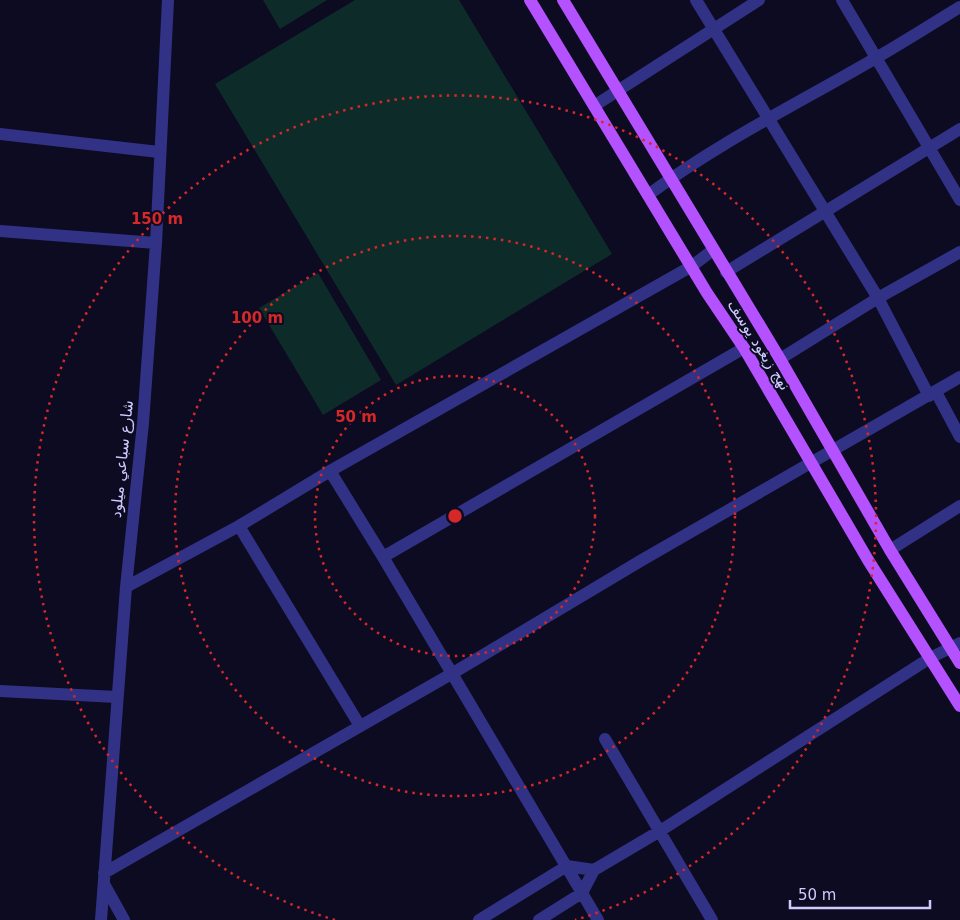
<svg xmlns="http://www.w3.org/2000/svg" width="960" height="920" viewBox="0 0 960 920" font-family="'DejaVu Sans','Noto Sans Arabic',sans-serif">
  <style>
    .green { fill: #0d2c29 }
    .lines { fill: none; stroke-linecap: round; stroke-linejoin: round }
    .minor { stroke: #313286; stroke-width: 12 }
    .major { stroke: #b452ff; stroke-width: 12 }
    .ring { fill: none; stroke: #d62828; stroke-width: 2.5; stroke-dasharray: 2.5 5 }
    .labels { text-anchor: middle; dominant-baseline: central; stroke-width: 4; stroke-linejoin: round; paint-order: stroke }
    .street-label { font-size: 15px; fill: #cecbff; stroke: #0d0b21 }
    .centre { fill: #d62828; stroke: #0d0b21; stroke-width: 2.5 }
    .ring-label { font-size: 15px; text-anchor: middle; font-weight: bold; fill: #d62828; stroke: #0d0b21; stroke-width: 4; stroke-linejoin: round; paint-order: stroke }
  </style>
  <rect width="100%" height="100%" fill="#0d0b21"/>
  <!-- green -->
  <path class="green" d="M 263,0 L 327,0 L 280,29 Z
    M 355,0 L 459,0 L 612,254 L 396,385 L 215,84 Z
    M 318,273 L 381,380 L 323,415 L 259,308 Z"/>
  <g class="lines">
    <!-- minor -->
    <path class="minor" d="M 696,0 L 878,298 L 929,396
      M 842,0 L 960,200
      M 594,106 L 759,0
      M 0,134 L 159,152
      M 648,195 C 719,142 799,103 876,58 C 904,42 932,24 960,7
      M 0,231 L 156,243
      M 726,272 L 960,129
      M 780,359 L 878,298 L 960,252
      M 936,392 L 960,437
      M 330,471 L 383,557 L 598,920
      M 239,526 L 360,726
      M 890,550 L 960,506
      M 383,557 L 744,348
      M 126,587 L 239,526 L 330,471 L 692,266 L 713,250
      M 0,691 L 117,697
      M 605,739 L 712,920
      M 594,870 L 660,831 L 930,658 L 960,643
      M 104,873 L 453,673 L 642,560 L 960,377
      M 104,884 L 124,920
      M 101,920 L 126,587 L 143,423 L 156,243 L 168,0
      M 479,920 L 567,866 L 594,870 L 582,893 L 539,920"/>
    <!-- major -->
    <path class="major" d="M 530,0 L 707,293 L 744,348 L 868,560 L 960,706
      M 563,0 L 780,359 L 890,550 L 960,663"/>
  </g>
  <!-- distance rings -->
  <g class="ring">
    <circle cx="455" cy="516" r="140"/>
    <circle cx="455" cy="516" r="280"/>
    <path d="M335 920A421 421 0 1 1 575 920"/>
  </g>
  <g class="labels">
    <!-- street labels -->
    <g class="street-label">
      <text transform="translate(759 345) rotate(58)">نهج زيغود يوسف</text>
      <text transform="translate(122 459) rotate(-84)">شارع سباعي ميلود</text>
    </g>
  </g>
  <circle cx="455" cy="516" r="8" class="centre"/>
  <g class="ring-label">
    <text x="157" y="224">150 m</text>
    <text x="257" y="323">100 m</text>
    <text x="356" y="422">50 m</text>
  </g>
  <!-- scale -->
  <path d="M790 900v8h140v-8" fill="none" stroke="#cecbff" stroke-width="2.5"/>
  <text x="798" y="900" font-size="15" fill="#cecbff" stroke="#0d0b21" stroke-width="4" paint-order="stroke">50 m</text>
</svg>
